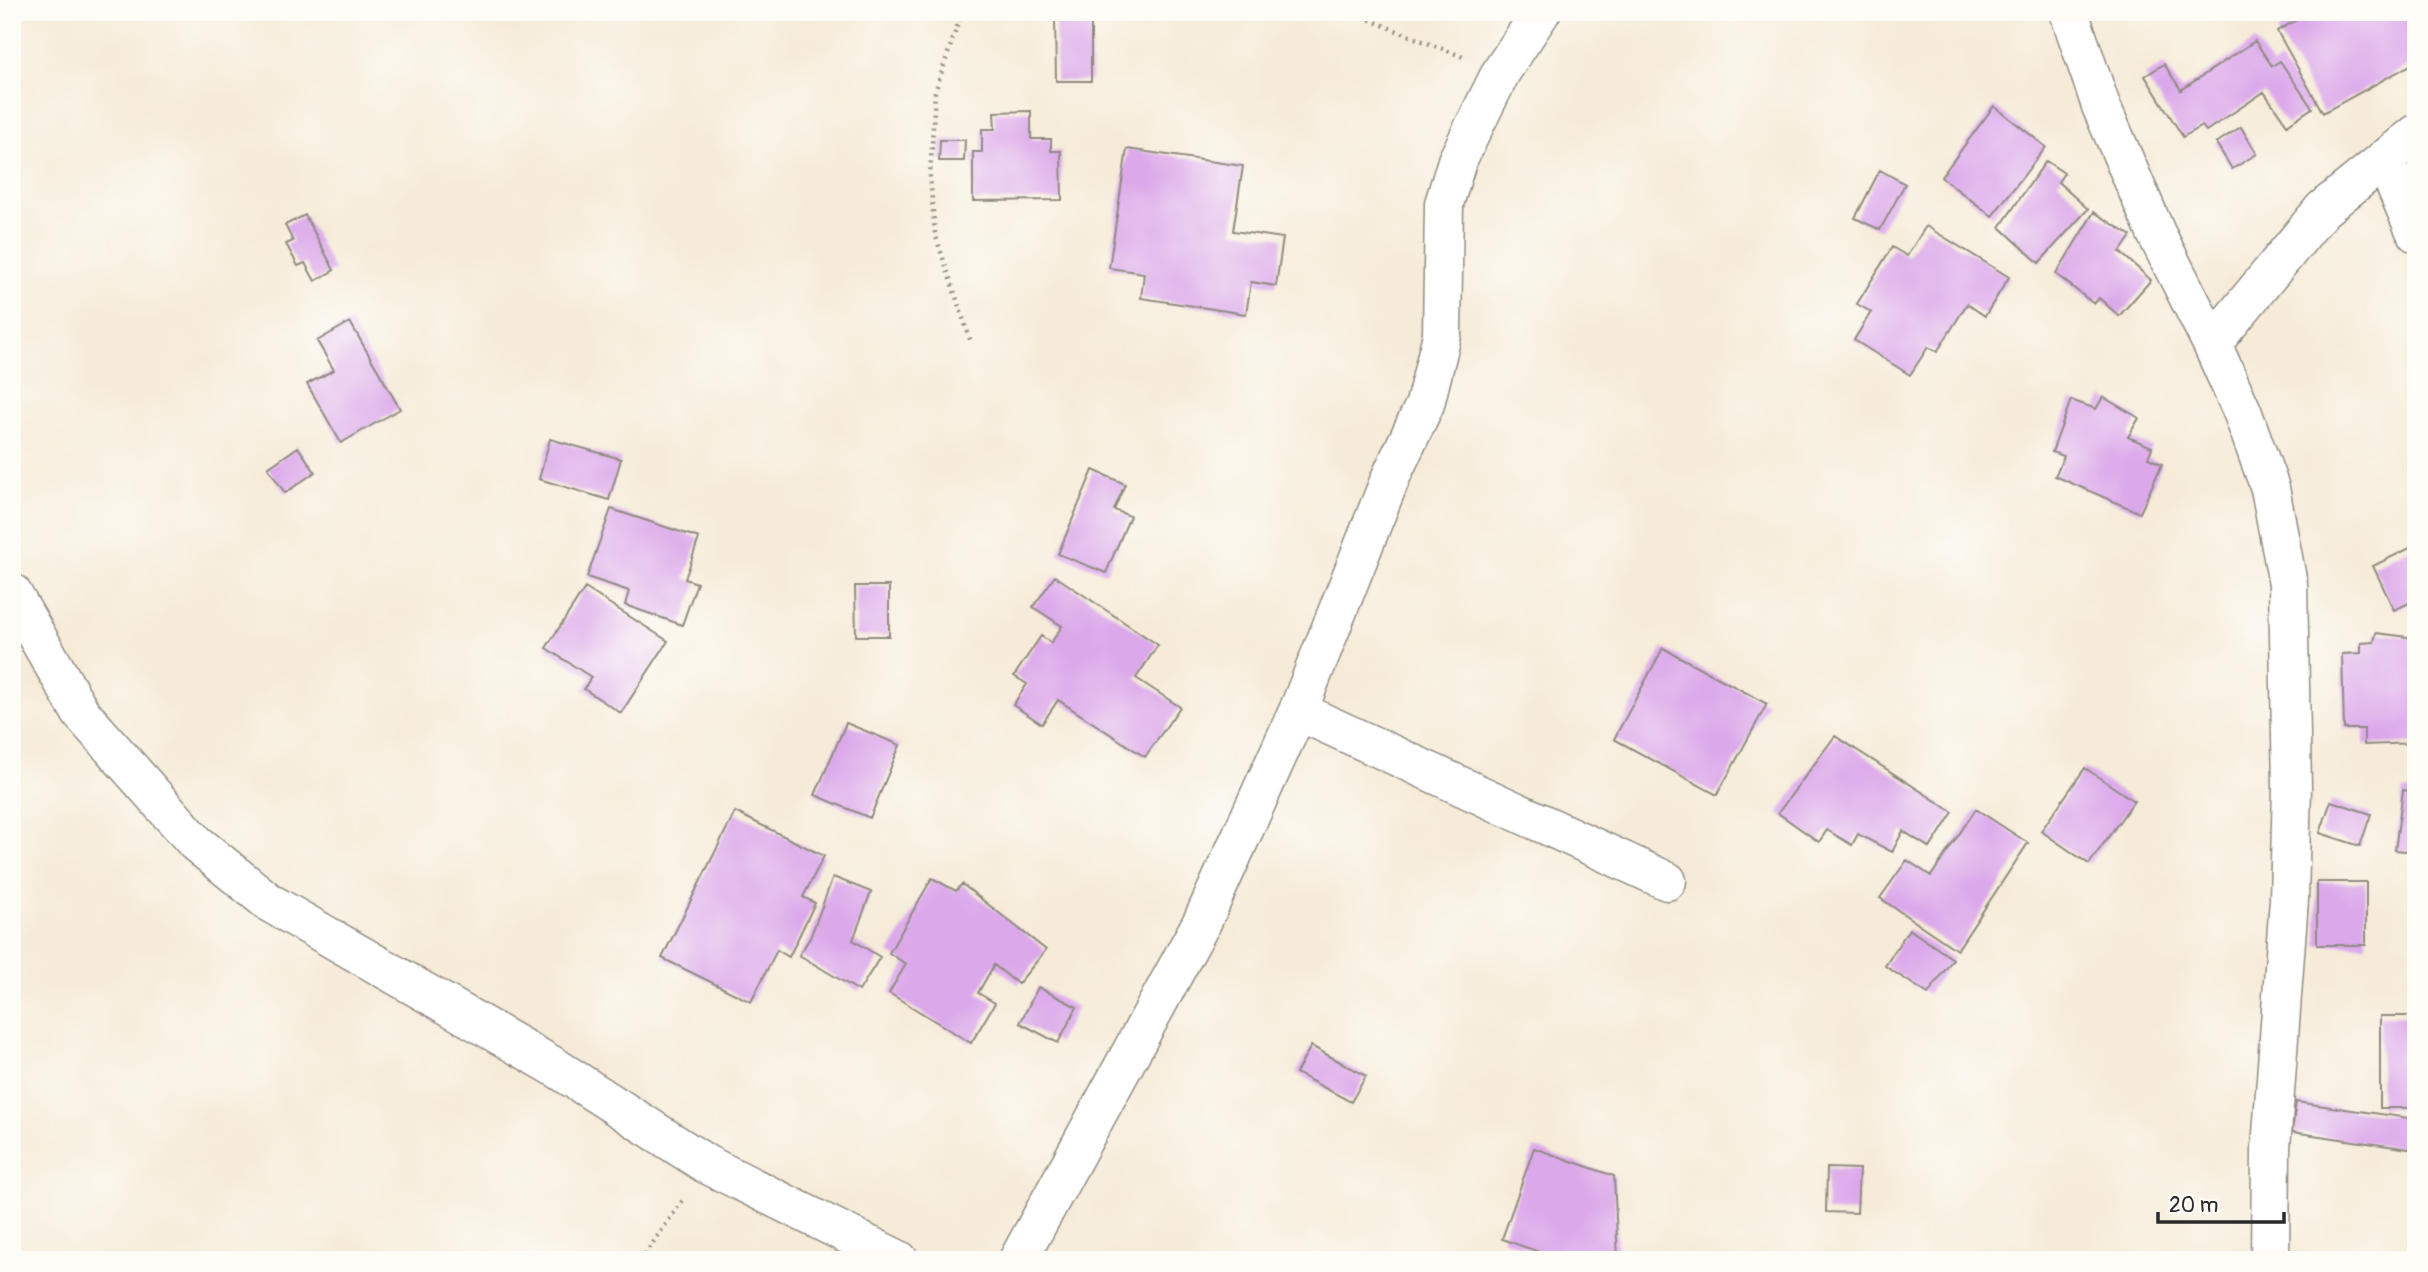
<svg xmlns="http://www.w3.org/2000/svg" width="2428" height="1272" viewBox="0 0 2428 1272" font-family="Pangolin,sans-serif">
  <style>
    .building { fill: #dba8ea }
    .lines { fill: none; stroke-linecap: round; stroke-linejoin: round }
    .street-casing { stroke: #908b82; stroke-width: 41 }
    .path { stroke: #908b82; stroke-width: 4.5; stroke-dasharray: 2 5; stroke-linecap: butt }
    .street { stroke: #fff; stroke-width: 38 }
  </style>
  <rect width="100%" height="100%" fill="#fdfcf7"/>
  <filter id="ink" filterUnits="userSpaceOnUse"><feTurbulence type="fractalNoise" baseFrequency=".0143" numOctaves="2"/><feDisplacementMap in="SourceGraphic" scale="14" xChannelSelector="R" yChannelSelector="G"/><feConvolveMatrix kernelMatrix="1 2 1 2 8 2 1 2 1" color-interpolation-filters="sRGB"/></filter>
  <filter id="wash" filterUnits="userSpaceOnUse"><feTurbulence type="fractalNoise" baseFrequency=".00686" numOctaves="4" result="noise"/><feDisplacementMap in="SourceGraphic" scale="28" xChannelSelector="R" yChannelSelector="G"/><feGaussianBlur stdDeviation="1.57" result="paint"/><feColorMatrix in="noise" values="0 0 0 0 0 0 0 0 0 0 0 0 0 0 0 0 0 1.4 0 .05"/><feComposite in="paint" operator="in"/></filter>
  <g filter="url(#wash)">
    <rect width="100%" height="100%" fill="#f6ebd8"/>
    <g id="blocks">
      <!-- building -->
      <path class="building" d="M 2311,12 L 2416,12 L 2416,62 L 2323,113 L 2277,31 Z
        M 1055,18 L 1091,18 L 1091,81 L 1056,81 Z
        M 2255,41 L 2272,66 L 2280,61 L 2312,108 L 2287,125 L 2264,92 L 2206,131 L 2202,126 L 2183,137 L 2145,76 L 2164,64 L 2181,90 Z
        M 1994,106 L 2046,147 L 1992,216 L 1941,177 Z
        M 1031,111 L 1031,139 L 1051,139 L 1051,151 L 1061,151 L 1062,200 L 973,201 L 973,152 L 982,152 L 982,129 L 995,129 L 994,112 Z
        M 2241,127 L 2257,154 L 2232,169 L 2216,143 Z
        M 940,140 L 965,140 L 964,161 L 939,161 Z
        M 1127,149 L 1243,166 L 1233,231 L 1283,238 L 1276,286 L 1251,282 L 1246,314 L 1141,298 L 1144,273 L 1109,268 Z
        M 2046,161 L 2064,173 L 2058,182 L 2088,209 L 2039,263 L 2000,227 Z
        M 1880,170 L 1905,184 L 1880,230 L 1855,218 Z
        M 2094,212 L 2131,236 L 2120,252 L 2151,280 L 2119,316 L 2099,298 L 2094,304 L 2056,274 Z
        M 305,215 L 334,270 L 315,281 L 305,263 L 298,266 L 286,244 L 293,241 L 285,225 Z
        M 1926,226 L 2009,277 L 1985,316 L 1967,304 L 1937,352 L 1928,347 L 1910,375 L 1854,340 L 1871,312 L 1857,304 L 1892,247 L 1907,256 Z
        M 350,322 L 400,409 L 341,443 L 307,384 L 334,370 L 317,341 Z
        M 2103,397 L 2139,418 L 2128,437 L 2152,447 L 2148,458 L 2162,464 L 2140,513 L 2055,476 L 2064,456 L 2052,452 L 2071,400 L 2096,409 Z
        M 550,439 L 621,459 L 609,500 L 539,479 Z
        M 298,447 L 315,472 L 285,493 L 268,468 Z
        M 1093,470 L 1125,484 L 1114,510 L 1130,516 L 1106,573 L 1058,554 Z
        M 611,509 L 699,538 L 685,579 L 697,583 L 682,625 L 625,605 L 629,591 L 587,577 Z
        M 2416,545 L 2416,600 L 2394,610 L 2373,566 Z
        M 1055,576 L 1158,645 L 1136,678 L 1180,707 L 1145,757 L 1058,700 L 1042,724 L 1013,705 L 1027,684 L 1014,676 L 1041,636 L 1051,643 L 1062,626 L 1033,607 Z
        M 855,586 L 889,586 L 889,636 L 856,636 Z
        M 585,588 L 668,641 L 621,713 L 584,689 L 591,677 L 546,648 Z
        M 2376,633 L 2416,638 L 2416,743 L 2364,745 L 2364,729 L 2344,729 L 2342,654 L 2361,653 L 2361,643 L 2374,642 Z
        M 1663,648 L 1767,704 L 1717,795 L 1614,739 Z
        M 846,723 L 900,745 L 870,818 L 815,795 Z
        M 1835,736 L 1953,812 L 1930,848 L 1903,831 L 1892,852 L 1858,834 L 1852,845 L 1827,830 L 1819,842 L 1778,813 Z
        M 2085,768 L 2134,801 L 2089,864 L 2041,831 Z
        M 2403,790 L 2416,792 L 2416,852 L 2395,850 Z
        M 2331,801 L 2371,814 L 2360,846 L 2320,833 Z
        M 1976,809 L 2028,843 L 1957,950 L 1880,898 L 1907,860 L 1931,876 Z
        M 735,812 L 824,856 L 803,897 L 815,903 L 789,957 L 777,950 L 751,1002 L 662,958 Z
        M 833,877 L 871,892 L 853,940 L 880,957 L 859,991 L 799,955 L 810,938 Z
        M 932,878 L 956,891 L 962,884 L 1046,950 L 1018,984 L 994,965 L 978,993 L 995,1003 L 971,1043 L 889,993 L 906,964 L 889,953 Z
        M 2317,882 L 2366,882 L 2366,945 L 2317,945 Z
        M 1909,929 L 1953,959 L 1928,994 L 1885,966 Z
        M 1038,987 L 1077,1007 L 1058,1043 L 1020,1023 Z
        M 2380,1016 L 2416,1016 L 2416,1108 L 2380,1108 Z
        M 1311,1046 L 1366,1076 L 1351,1102 L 1296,1073 Z
        M 2296,1102 L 2416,1119 L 2416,1150 L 2292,1132 Z
        M 1534,1148 L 1614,1176 L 1618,1260 L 1562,1260 L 1502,1239 Z
        M 1827,1168 L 1859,1169 L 1857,1213 L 1826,1212 Z"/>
    </g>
  </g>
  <g filter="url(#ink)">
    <use href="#blocks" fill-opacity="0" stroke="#908b82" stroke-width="2"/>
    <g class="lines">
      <!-- street casing -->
      <g class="street-casing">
        <path id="street" d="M 2069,12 L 2101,106 L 2156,233 L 2212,344 L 2242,411 L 2270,488 L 2288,584 L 2292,787 L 2289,899 L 2271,1148 L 2270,1260
          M 2384,159 L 2416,233
          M 2212,344 L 2323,209 L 2416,134
          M 12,593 L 81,713 L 196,843 L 270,903 L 555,1067 L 706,1164 L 899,1260
          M 1298,711 L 1667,881
          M 1018,1260 L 1203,920 L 1298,711 L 1392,474 L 1425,404 L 1442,335 L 1444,204 L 1457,161 L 1501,72 L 1541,12"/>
      </g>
      <!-- path -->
      <path class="path" d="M 962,12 L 935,92 L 930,177 L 935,234 L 971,342
        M 1350,12 L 1463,57
        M 641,1260 L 685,1197"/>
      <!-- street -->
      <use href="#street" class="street"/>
    </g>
  </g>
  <!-- margin -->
  <rect width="2428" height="1272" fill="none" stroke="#fdfcf7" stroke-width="42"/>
  <!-- scale -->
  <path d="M2158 1212v10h126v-10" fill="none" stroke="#2b2b2b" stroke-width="3.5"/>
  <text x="2169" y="1212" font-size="21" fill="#2b2b2b" stroke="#fdfcf7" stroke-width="5" paint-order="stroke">20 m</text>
</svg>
